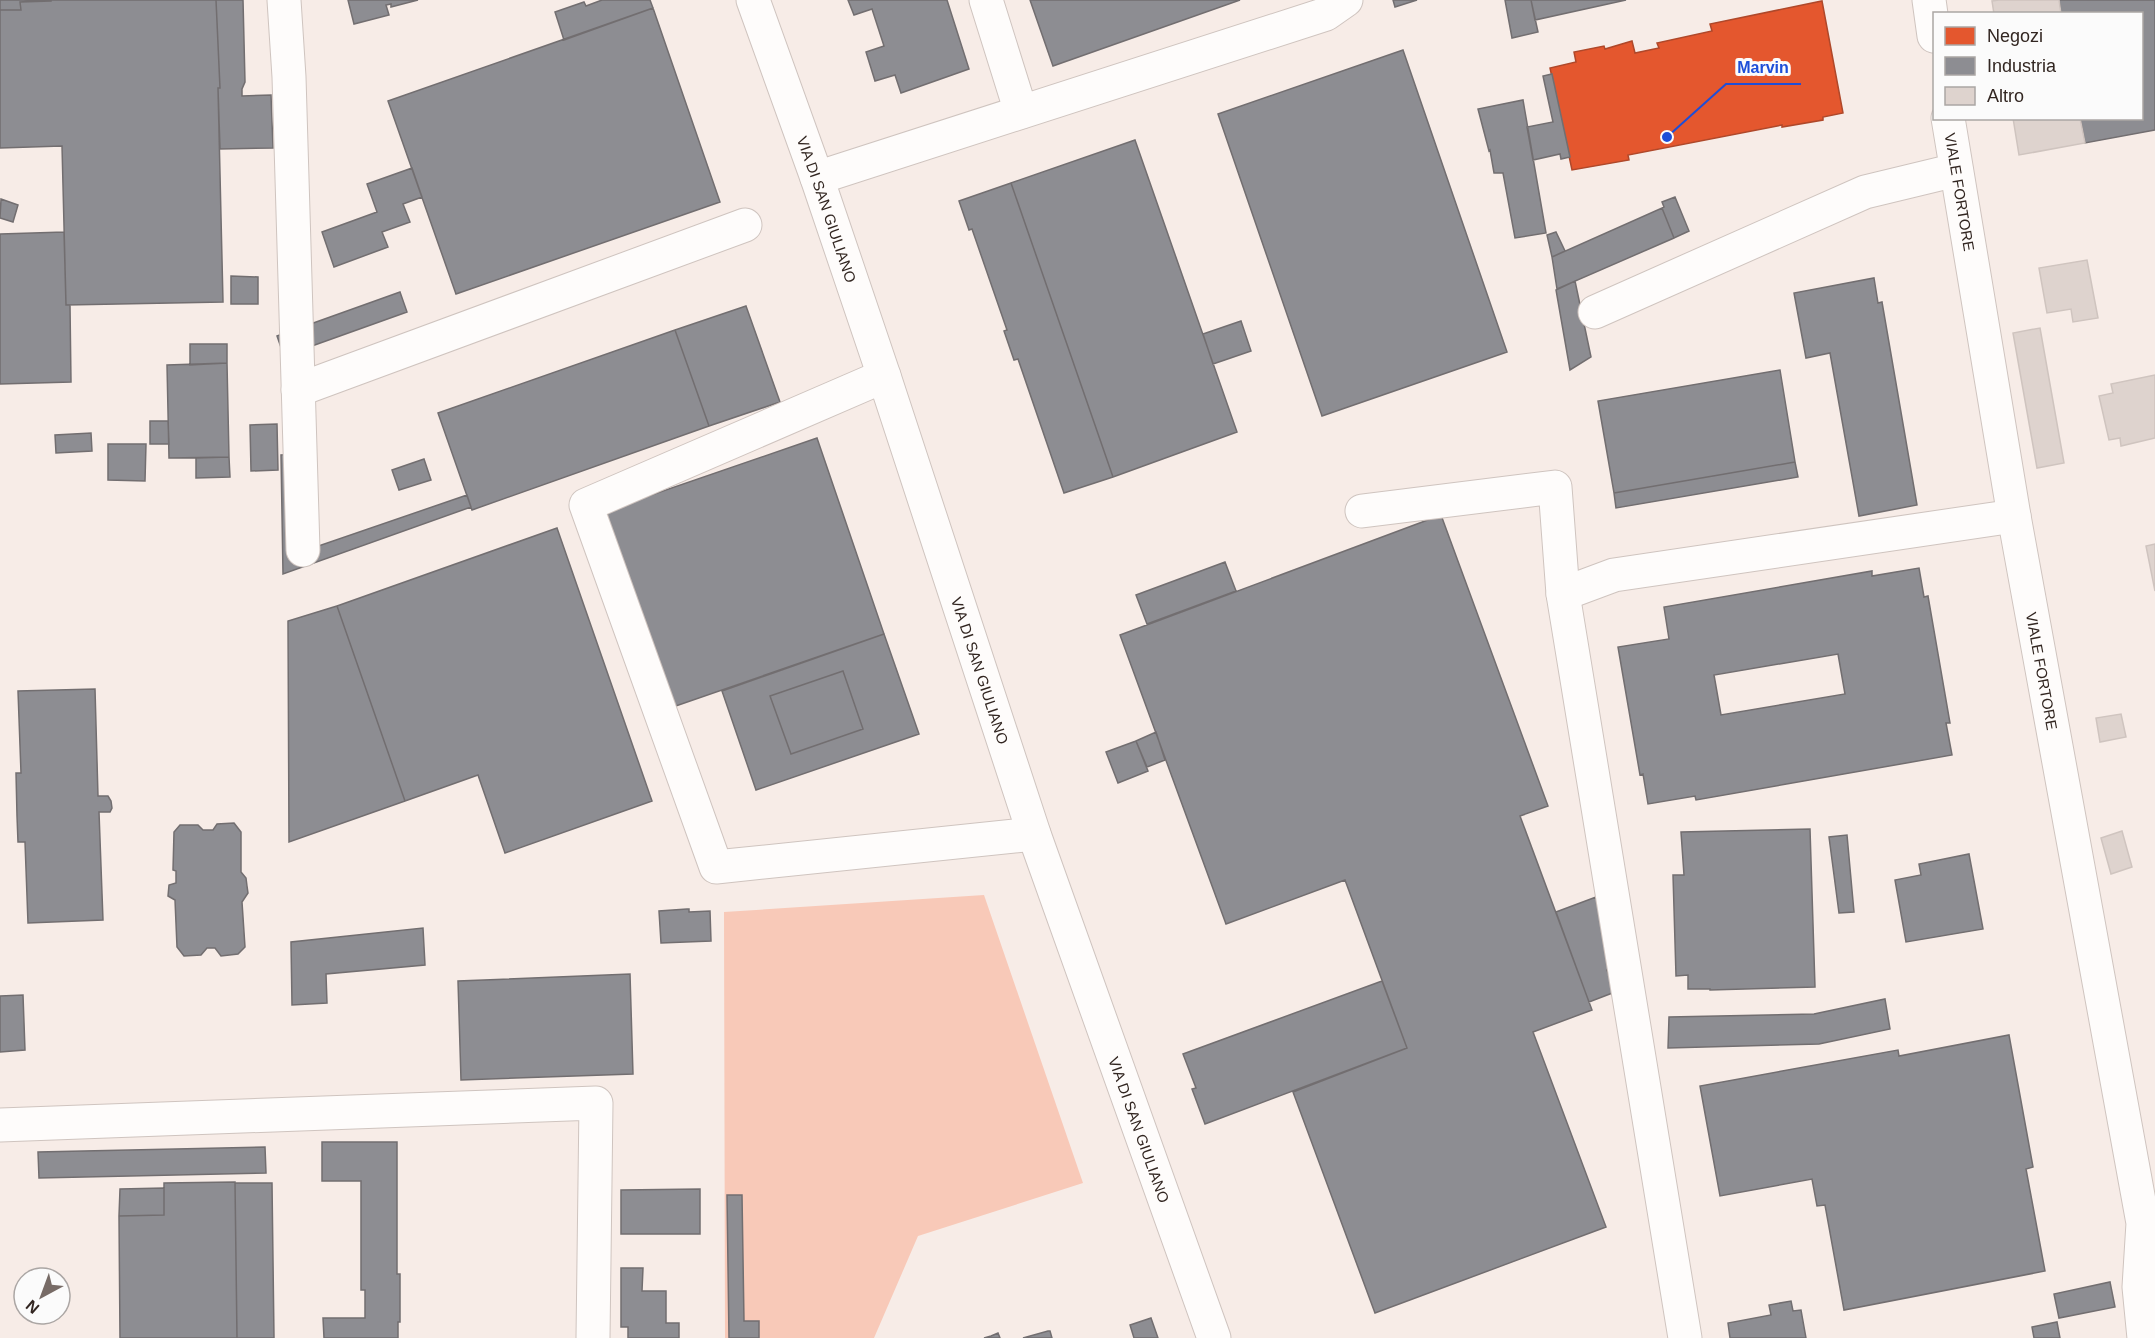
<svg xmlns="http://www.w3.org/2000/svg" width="2155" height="1338" viewBox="0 0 2155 1338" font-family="Helvetica,sans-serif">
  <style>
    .green { fill: #f8c9b8 }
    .shops { fill: #e4572e; stroke: #af482a; stroke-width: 1.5 }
    .industry { fill: #8d8d92; stroke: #726e70; stroke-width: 1.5; fill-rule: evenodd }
    .building { fill: #ded3ce; stroke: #cfc4bf; stroke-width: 1.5 }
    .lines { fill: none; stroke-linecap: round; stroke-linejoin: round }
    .minor-casing { stroke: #cfc4bf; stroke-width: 35 }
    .major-casing { stroke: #cfc4bf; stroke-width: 35 }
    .minor { stroke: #fefcfb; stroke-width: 33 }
    .major { stroke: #fefcfb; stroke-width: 33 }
    .labels { text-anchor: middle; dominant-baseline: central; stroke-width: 6; stroke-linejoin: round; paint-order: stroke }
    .street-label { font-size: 15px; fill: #322621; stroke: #fbfbfb }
    .leader { fill: none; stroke: #1d4ed8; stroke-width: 2 }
    .callout-dot { fill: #1d4ed8; stroke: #fbfbfb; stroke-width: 2 }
    .callout-label { font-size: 16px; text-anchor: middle; font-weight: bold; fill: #1d4ed8; stroke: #fbfbfb; stroke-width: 6; stroke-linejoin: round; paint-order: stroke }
  </style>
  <rect width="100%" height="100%" fill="#f7ece7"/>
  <!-- green -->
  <path class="green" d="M 984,895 L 1083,1183 L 918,1236 L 874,1338 L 725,1338 L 724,912 Z"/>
  <!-- shops -->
  <path class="shops" d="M 1822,1 L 1843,113 L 1823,117 L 1823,120 L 1782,127 L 1782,125 L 1628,155 L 1629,160 L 1572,170 L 1550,68 L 1576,62 L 1574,52 L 1604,46 L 1605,49 L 1632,41 L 1635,53 L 1659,48 L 1657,43 L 1712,31 L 1710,24 Z"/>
  <!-- industry -->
  <path class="industry" d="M 0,0 L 51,0 L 51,1 L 20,2 L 21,10 L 0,10 Z
    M 51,0 L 216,0 L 220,88 L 218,88 L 223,302 L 66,305 L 62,146 L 0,148 L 0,10 L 21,10 L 20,2 Z
    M 216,0 L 243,0 L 245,82 L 242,89 L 242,96 L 271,95 L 273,148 L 220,149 L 218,88 L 220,88 Z
    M 348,0 L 418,0 L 391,7 L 391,4 L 386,5 L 389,15 L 354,24 Z
    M 602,0 L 650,0 L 653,8 L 564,40 L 555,12 L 584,2 L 586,6 Z
    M 848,0 L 947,0 L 969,69 L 901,93 L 895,75 L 875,81 L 866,52 L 884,46 L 872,9 L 854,15 Z
    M 1030,0 L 1240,0 L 1053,66 Z
    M 1393,0 L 1417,0 L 1395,7 Z
    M 1505,0 L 1531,0 L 1538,32 L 1512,38 Z
    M 1531,0 L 1626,0 L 1535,20 Z
    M 2059,0 L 2155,0 L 2155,130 L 2085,143 L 2080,118 L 2142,118 L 2142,14 L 2061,14 Z
    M 653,8 L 720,202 L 456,294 L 388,101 Z
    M 1403,50 L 1507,352 L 1322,416 L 1218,114 Z
    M 1552,74 L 1570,157 L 1561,159 L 1560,154 L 1533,160 L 1527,127 L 1553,122 L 1543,76 Z
    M 1523,100 L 1546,233 L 1515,238 L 1503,173 L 1494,173 L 1490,150 L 1489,151 L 1478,109 Z
    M 1135,140 L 1237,432 L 1113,477 L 1011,183 Z
    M 412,168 L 422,197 L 403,204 L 410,222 L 382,232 L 388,247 L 334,267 L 322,232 L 377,212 L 367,184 Z
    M 1011,183 L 1113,477 L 1064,493 L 1018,359 L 1014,360 L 1004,331 L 1007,330 L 972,229 L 969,230 L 959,201 Z
    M 1675,197 L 1689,231 L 1674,238 L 1662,208 L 1664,207 L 1662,202 Z
    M 1,199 L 18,205 L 13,222 L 0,218 Z
    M 1662,208 L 1674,238 L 1557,289 L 1552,257 Z
    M 64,232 L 66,305 L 70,305 L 71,382 L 0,384 L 0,234 Z
    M 1556,232 L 1565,251 L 1552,257 L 1547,235 Z
    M 231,276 L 258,277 L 258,304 L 231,304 Z
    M 1874,278 L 1878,303 L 1882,302 L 1917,505 L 1859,516 L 1830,353 L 1806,358 L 1794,293 Z
    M 1575,281 L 1591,357 L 1570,370 L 1556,290 Z
    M 400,292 L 407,312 L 284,356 L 277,336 Z
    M 746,306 L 780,402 L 709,426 L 675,330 Z
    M 1241,321 L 1251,351 L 1213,364 L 1203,334 Z
    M 675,330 L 709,426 L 472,510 L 438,413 Z
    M 190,344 L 227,344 L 227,363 L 190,365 Z
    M 227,363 L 229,457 L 169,458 L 167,365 Z
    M 1780,370 L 1795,462 L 1614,493 L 1598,401 Z
    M 150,421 L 168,421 L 169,444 L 150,444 Z
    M 277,424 L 278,470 L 251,471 L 250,425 Z
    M 91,433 L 92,451 L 56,453 L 55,435 Z
    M 817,438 L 884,634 L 667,709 L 599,513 Z
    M 108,444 L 146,444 L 145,481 L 108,480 Z
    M 301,454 L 304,551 L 467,495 L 471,507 L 283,574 L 281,455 Z
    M 229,457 L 230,477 L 196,478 L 196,458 Z
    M 424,459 L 431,480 L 399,490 L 392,470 Z
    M 1795,462 L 1798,477 L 1616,508 L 1614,493 Z
    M 1441,515 L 1548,806 L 1520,816 L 1592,1010 L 1533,1032 L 1606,1227 L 1375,1313 L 1293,1092 L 1407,1048 L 1345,880 L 1226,924 L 1120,635 Z
    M 557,528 L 652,801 L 505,853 L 478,775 L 405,801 L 337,606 Z
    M 1225,562 L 1236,591 L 1147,624 L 1136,595 Z
    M 1919,568 L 1924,597 L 1928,596 L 1950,723 L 1946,723 L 1952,755 L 1696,800 L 1695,796 L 1648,804 L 1643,774 L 1640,775 L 1618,647 L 1669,639 L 1664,607 L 1872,571 L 1872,576 ZM 1838,654 L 1845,694 L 1721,715 L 1714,675 Z
    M 337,606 L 405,801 L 289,842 L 288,621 Z
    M 884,634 L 919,734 L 756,790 L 722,691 ZM 843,671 L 863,729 L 791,754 L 770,696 Z
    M 843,671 L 863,729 L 791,754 L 770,696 Z
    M 95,689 L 98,796 L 108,796 L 111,801 L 112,808 L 110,812 L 99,812 L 103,920 L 28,923 L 25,842 L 18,842 L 17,816 L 16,773 L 21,773 L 18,691 Z
    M 1156,732 L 1165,760 L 1147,767 L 1136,741 Z
    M 1136,741 L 1148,771 L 1118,783 L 1106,752 Z
    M 234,823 L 241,832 L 241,872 L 246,878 L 247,886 L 248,893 L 242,902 L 245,947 L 238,954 L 221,956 L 215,948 L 207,948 L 201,955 L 184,956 L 177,947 L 175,900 L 168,896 L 169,885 L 176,883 L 176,871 L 173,870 L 174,832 L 180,825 L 198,825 L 203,830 L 213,830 L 217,824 Z
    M 1810,829 L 1815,987 L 1710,990 L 1710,989 L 1688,989 L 1688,975 L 1676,976 L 1673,875 L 1684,875 L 1681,832 Z
    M 1847,835 L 1854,912 L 1839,913 L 1829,837 Z
    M 1969,854 L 1983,929 L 1906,942 L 1895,880 L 1921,875 L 1919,864 Z
    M 1596,897 L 1616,967 L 1607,970 L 1615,992 L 1589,1002 L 1556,912 Z
    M 687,909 L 689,909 L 689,912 L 710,911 L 711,941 L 661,943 L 659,911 Z
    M 423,928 L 425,965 L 326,974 L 327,1003 L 292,1005 L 291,942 Z
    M 630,974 L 633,1074 L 461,1080 L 458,981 Z
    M 1382,981 L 1407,1048 L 1205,1124 L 1192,1089 L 1196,1088 L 1183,1054 Z
    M 23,995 L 25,1050 L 0,1052 L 0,996 Z
    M 1885,999 L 1890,1029 L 1819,1044 L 1668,1048 L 1669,1017 L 1814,1014 Z
    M 2009,1035 L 2033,1167 L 2026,1169 L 2045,1271 L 1844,1310 L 1825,1205 L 1817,1206 L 1812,1179 L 1720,1196 L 1700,1086 L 1898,1050 L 1899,1056 Z
    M 322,1142 L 397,1142 L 397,1274 L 400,1274 L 400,1322 L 398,1322 L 398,1338 L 324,1338 L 323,1318 L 365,1318 L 365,1290 L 361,1290 L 361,1181 L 322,1181 Z
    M 265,1147 L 266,1173 L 39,1178 L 38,1152 Z
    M 235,1182 L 237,1338 L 120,1338 L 119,1216 L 164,1215 L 164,1183 Z
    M 235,1183 L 272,1183 L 274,1338 L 237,1338 Z
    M 164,1188 L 164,1215 L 119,1216 L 120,1189 Z
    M 700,1189 L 700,1234 L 621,1234 L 621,1190 Z
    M 727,1195 L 742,1195 L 744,1321 L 759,1321 L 759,1338 L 729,1338 Z
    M 621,1268 L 643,1268 L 642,1291 L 666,1291 L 666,1323 L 679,1323 L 679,1338 L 628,1338 L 628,1327 L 621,1327 Z
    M 2110,1282 L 2115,1307 L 2059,1318 L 2054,1294 Z
    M 1791,1301 L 1793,1311 L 1801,1310 L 1806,1338 L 1730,1338 L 1728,1323 L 1771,1315 L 1769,1305 Z
    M 1151,1318 L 1158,1338 L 1134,1338 L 1130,1325 Z
    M 2057,1322 L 2060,1338 L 2034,1338 L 2032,1327 Z
    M 1048,1331 L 1050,1331 L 1052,1338 L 1023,1338 Z
    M 998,1333 L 1000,1338 L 984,1338 L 991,1336 Z"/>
  <!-- building -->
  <path class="building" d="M 1999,0 L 2059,0 L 2061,14 L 1994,14 L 1992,1 Z
    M 2013,118 L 2080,118 L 2085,143 L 2019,155 Z
    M 2087,260 L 2098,318 L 2073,322 L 2071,309 L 2047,313 L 2039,268 Z
    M 2040,328 L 2064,463 L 2037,468 L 2013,333 Z
    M 2155,375 L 2155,438 L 2121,446 L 2120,438 L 2109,440 L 2099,396 L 2113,393 L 2111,384 Z
    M 2155,544 L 2155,591 L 2146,546 Z
    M 2121,714 L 2126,737 L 2100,742 L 2096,718 Z
    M 2122,831 L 2132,867 L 2111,874 L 2101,838 Z"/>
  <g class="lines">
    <!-- minor casing -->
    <g class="minor-casing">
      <g id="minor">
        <path d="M 284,0 L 289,77 L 303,550"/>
        <path id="s1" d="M 753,0 L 817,178 L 884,376 L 1034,834 L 1214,1338"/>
        <path d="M 986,0 L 1021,112"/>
        <path d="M 817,178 L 1326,14 L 1346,0"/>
        <path d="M 1595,312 L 1865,192 L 1956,170"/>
        <path d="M 884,376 L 586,505 L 716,867 L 1034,834"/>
        <path d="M 298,390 L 745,225"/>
        <path d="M 1362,511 L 1555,487 L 1563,594 L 1685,1338"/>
        <path d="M 1563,594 L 1614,575 L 2014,516"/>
        <path d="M 0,1125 L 596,1103 L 593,1338"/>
      </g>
    </g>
    <!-- major casing -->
    <g class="major-casing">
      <g id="major">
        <path d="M 1929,0 L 1934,36"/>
        <path id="s2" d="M 1948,118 L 2014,516 L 2143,1223 L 2139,1287 L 2144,1338"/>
      </g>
    </g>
    <!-- minor -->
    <use href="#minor" class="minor"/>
    <!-- major -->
    <use href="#major" class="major"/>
  </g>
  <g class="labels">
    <!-- street labels -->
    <g class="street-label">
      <text stroke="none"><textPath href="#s2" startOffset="75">VIALE FORTORE</textPath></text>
      <text stroke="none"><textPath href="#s1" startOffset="222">VIA DI SAN GIULIANO</textPath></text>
      <text stroke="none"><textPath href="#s1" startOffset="708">VIA DI SAN GIULIANO</textPath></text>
      <text stroke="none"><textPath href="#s2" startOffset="561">VIALE FORTORE</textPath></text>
      <text stroke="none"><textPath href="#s1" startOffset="1194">VIA DI SAN GIULIANO</textPath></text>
    </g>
  </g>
  <!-- callouts -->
  <path class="leader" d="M1667 137L1726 84H1801"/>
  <circle class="callout-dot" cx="1667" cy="137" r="6"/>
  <g class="callout-label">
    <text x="1763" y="73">Marvin</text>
  </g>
  <!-- legend -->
  <rect x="1933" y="12" width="210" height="108" fill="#fbfbfb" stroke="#aba6a4" stroke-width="1.5"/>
  <rect x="1945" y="27" width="30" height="18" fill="#e4572e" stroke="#aba6a4" stroke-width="1.5"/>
  <text x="1987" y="42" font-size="18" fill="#322621">Negozi</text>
  <rect x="1945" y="57" width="30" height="18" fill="#8d8d92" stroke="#aba6a4" stroke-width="1.5"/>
  <text x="1987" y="72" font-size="18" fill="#322621">Industria</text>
  <rect x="1945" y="87" width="30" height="18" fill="#ded3ce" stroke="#aba6a4" stroke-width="1.5"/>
  <text x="1987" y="102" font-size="18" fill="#322621">Altro</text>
  <!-- north arrow -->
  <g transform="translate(42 1296) rotate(221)"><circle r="28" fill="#fbfbfb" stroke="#aba6a4" stroke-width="1.5"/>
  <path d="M0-4.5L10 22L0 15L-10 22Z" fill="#776b66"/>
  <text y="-9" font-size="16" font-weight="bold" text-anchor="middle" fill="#322621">N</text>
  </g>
</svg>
